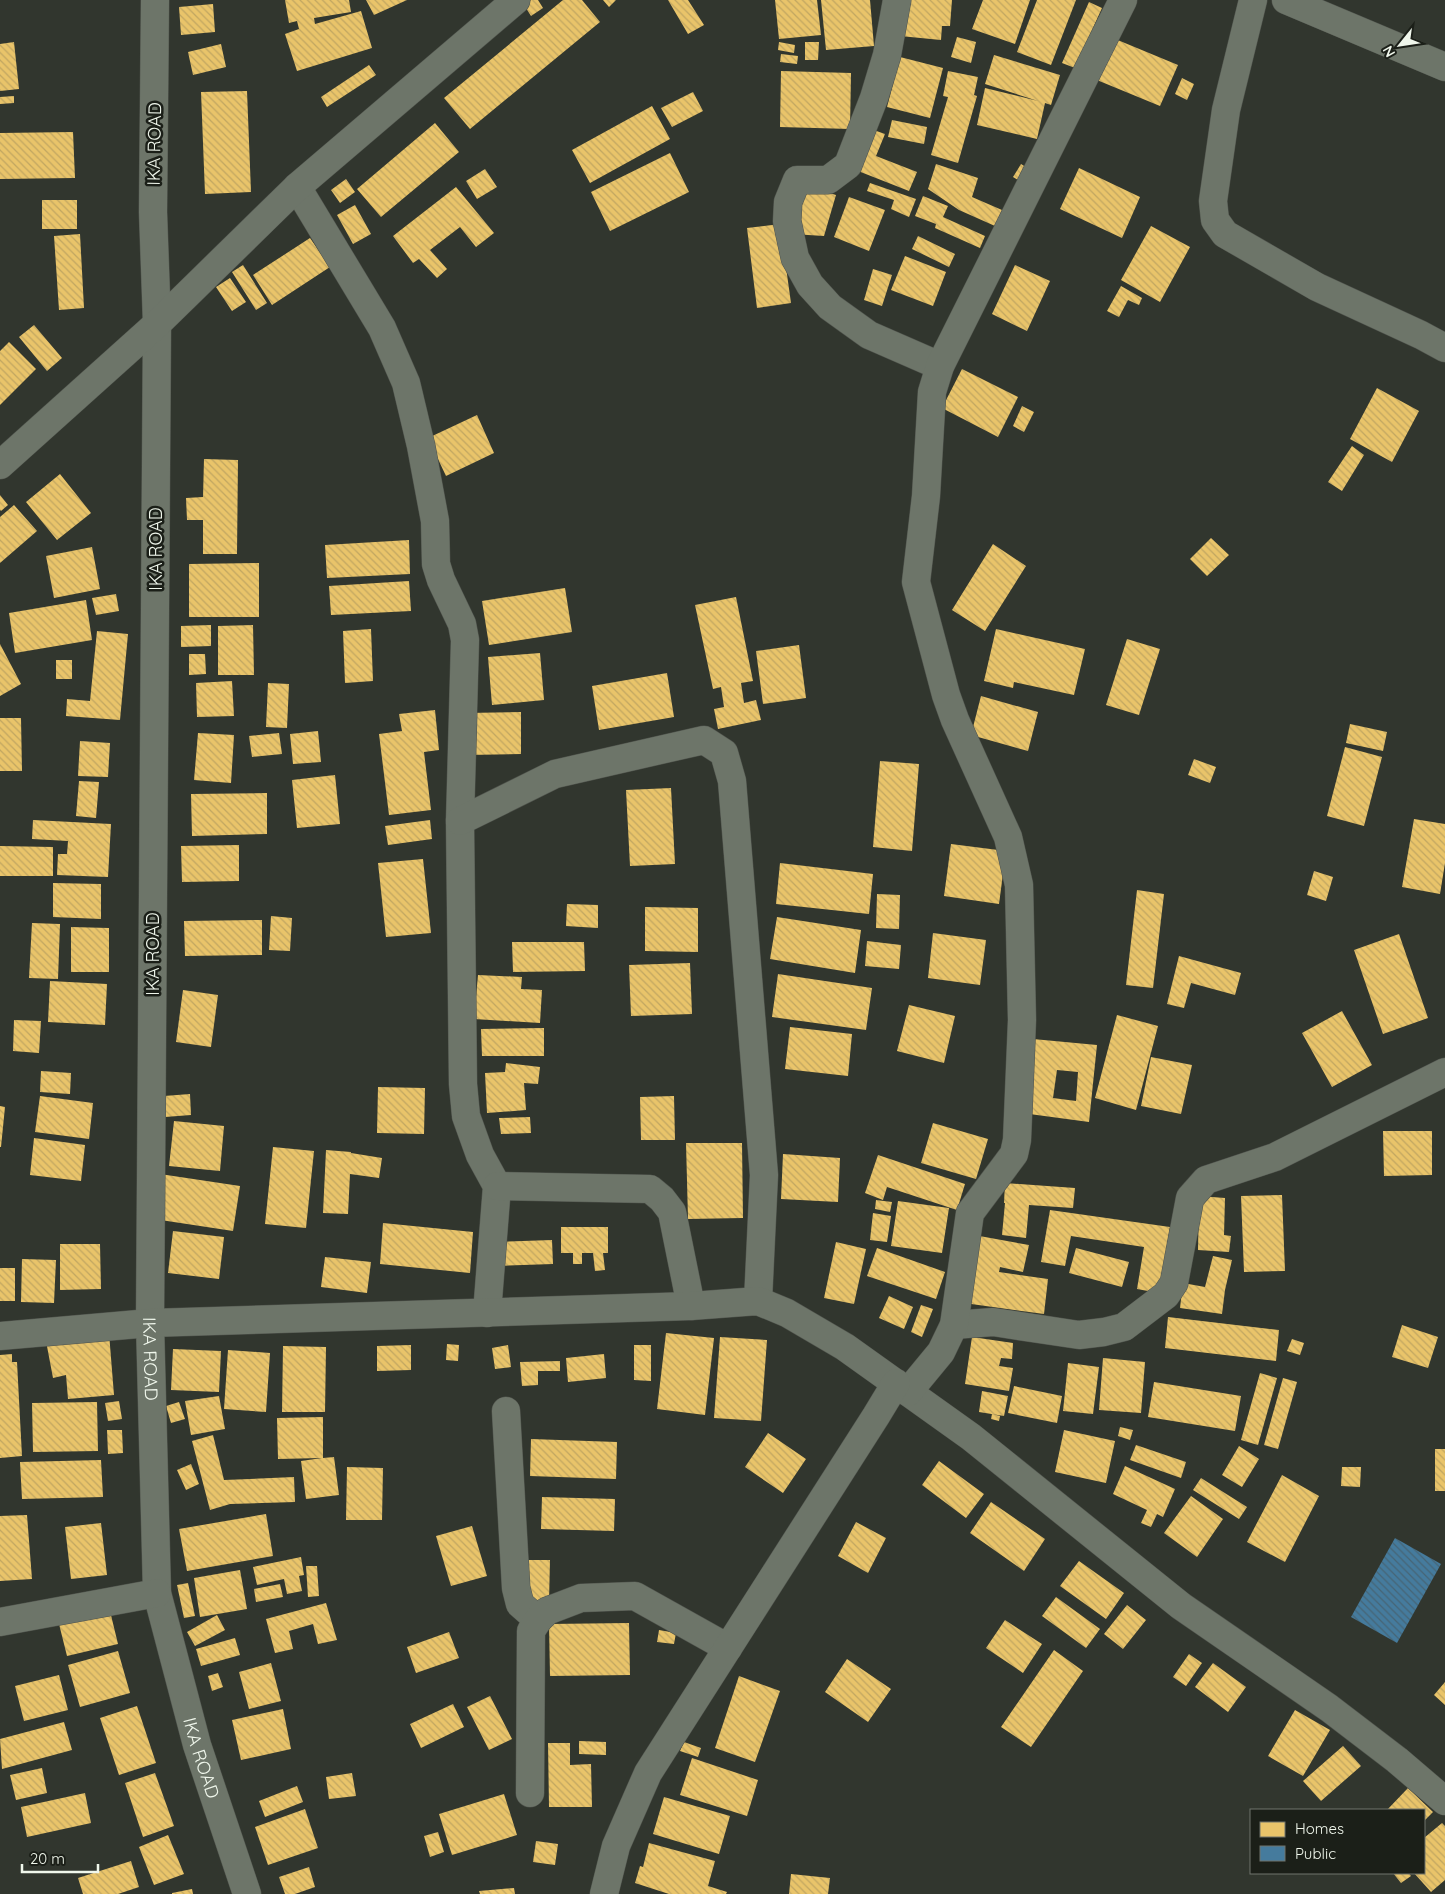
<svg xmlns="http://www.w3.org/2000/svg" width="1445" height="1894" viewBox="0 0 1445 1894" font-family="Quicksand,sans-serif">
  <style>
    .homes { fill: url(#homes-back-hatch); fill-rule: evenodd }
    .public { fill: url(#public-back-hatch) }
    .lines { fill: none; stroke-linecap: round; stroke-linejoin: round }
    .minor-casing { stroke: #50544d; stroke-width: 29 }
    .minor { stroke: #6d7569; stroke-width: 28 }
    .labels { text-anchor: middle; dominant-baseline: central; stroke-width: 5; stroke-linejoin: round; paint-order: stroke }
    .street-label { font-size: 18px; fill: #f0f7ec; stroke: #1b1f18 }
  </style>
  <defs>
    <pattern id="homes-back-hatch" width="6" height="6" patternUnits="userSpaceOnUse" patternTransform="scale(1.25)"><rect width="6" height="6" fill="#e9c46a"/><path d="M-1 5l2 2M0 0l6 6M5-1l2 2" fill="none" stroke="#c1a661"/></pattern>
    <pattern id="public-back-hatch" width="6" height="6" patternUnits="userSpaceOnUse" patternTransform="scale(1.25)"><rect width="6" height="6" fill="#457b9d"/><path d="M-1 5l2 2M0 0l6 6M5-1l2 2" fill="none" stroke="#466576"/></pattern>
  </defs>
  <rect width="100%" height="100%" fill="#31362e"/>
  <!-- homes -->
  <path class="homes" d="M 285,0 L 349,0 L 351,12 L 314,18 L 315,24 L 361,11 L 372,48 L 297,71 L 285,34 L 299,29 L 297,21 L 289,23 Z
    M 366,0 L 407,0 L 374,15 Z
    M 531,0 L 538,0 L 543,8 L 531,16 L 524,5 Z
    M 563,0 L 582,0 L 600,22 L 470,129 L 444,98 Z
    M 603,0 L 616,0 L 609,7 Z
    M 668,0 L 688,0 L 704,25 L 688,34 Z
    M 775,0 L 817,0 L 821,35 L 779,39 Z
    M 821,0 L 870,0 L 874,46 L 826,50 Z
    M 903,0 L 952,0 L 950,26 L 942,26 L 941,40 L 900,36 Z
    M 983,0 L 1030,0 L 1015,44 L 972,29 Z
    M 1037,0 L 1076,0 L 1051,65 L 1017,52 Z
    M 1089,2 L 1102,8 L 1075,68 L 1062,63 Z
    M 213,4 L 215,32 L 181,35 L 179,7 Z
    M 1108,36 L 1178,65 L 1160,106 L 1092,78 Z
    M 957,37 L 976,42 L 971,63 L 951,57 Z
    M 14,42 L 19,89 L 0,91 L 0,44 Z
    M 779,42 L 795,45 L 794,53 L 778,50 Z
    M 805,42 L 819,42 L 818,60 L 805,60 Z
    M 221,44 L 226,67 L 193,75 L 188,52 Z
    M 781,54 L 798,56 L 797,64 L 780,62 Z
    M 994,55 L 1060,75 L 1051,105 L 1045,103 L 1037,139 L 977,125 L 985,88 L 1038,101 L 985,84 Z
    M 900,57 L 943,68 L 930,118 L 887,107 Z
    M 369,65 L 376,75 L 327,107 L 321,97 Z
    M 781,71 L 851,73 L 850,129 L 780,127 Z
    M 948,71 L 978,77 L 974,95 L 977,96 L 958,163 L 931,155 L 948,97 L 943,96 Z
    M 1182,78 L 1194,84 L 1187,100 L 1175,94 Z
    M 247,91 L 251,192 L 205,194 L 201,92 Z
    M 693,92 L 703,111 L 672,127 L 661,108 Z
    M 14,96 L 14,103 L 0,104 L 0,97 Z
    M 652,106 L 670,139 L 590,183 L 572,150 Z
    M 892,120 L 927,127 L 924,144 L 888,137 Z
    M 435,123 L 459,152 L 381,217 L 357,189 Z
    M 868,128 L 885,134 L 876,156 L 917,172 L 909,191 L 853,169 Z
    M 73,132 L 75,178 L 0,179 L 0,133 Z
    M 670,153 L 689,192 L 610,231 L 591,192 Z
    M 936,164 L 978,178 L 972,197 L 1002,210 L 995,226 L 959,210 L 928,189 Z
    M 1021,164 L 1032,171 L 1025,184 L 1013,177 Z
    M 1079,168 L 1140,197 L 1122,238 L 1060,209 Z
    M 485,169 L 497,187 L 477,199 L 466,181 Z
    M 346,179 L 355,192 L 340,203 L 331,190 Z
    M 870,183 L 916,199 L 909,217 L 891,209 L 894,200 L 867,191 Z
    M 803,185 L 836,195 L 824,236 L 792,234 Z
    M 456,187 L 494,233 L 476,247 L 460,227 L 430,250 L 447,269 L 437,278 L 419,259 L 413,263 L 393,236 Z
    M 923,196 L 948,206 L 943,217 L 985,236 L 980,248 L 935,228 L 936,224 L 915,216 Z
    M 849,197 L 885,210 L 869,251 L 834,237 Z
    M 42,200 L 77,200 L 77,229 L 42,229 Z
    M 355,205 L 371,234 L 353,244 L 337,215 Z
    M 780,224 L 791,303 L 757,308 L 747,228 Z
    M 1151,226 L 1190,247 L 1160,302 L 1121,280 Z
    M 80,234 L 84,308 L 59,310 L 54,236 Z
    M 918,236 L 955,254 L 949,267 L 912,249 Z
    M 310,238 L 330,267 L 272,305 L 253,275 Z
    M 905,256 L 946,272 L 933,306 L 891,290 Z
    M 243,265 L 267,303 L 256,310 L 232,272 Z
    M 1015,265 L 1050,281 L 1027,331 L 992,314 Z
    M 873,269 L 892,275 L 882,306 L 864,300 Z
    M 230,278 L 246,302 L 232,311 L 216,287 Z
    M 1121,286 L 1142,298 L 1139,305 L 1128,300 L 1119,317 L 1107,311 Z
    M 34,325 L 62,358 L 47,371 L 19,337 Z
    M 9,342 L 36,369 L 0,405 L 0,351 Z
    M 962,369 L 1018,397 L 998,437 L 942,408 Z
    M 1377,388 L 1419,411 L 1392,462 L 1350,439 Z
    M 1022,406 L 1034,412 L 1024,432 L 1013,426 Z
    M 477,415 L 494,453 L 446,476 L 428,438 Z
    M 1352,446 L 1364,455 L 1342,491 L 1328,482 Z
    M 204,459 L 238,460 L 237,554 L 203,554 L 203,520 L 187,520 L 186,498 L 203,497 Z
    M 60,474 L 91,513 L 57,540 L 26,502 Z
    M 0,495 L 8,505 L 1,511 L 0,510 Z
    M 14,505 L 37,531 L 0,563 L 0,517 Z
    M 1211,538 L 1229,555 L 1207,576 L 1190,559 Z
    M 409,540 L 410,574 L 327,578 L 325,545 Z
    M 993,544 L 1026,566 L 985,631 L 952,610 Z
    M 92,547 L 100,589 L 54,598 L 46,556 Z
    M 259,563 L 259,617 L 189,617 L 189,564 Z
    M 409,581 L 411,611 L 331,615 L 329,586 Z
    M 565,588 L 572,632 L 489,645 L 482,601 Z
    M 116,594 L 119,611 L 96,615 L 92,598 Z
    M 736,597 L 753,681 L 741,683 L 744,703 L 756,700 L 761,720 L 718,729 L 714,709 L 724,707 L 721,687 L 713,689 L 695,605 Z
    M 86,600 L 92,640 L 15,653 L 9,613 Z
    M 211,625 L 211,646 L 181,647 L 181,626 Z
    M 253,625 L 254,675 L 218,675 L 218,626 Z
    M 371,629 L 373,681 L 345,683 L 343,631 Z
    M 996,629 L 1085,649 L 1074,695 L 1014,682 L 1013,688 L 984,681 Z
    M 97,631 L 128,634 L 120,720 L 66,716 L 67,699 L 90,701 Z
    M 1127,639 L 1160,649 L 1139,715 L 1106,705 Z
    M 0,644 L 21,684 L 0,696 Z
    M 799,645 L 806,698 L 763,704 L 756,651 Z
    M 540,653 L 544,700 L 492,705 L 488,657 Z
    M 189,654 L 205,654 L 206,674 L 189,675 Z
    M 56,660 L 72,660 L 72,679 L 56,679 Z
    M 667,673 L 674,717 L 599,730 L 592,686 Z
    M 232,681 L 234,716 L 197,717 L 196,683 Z
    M 268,683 L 289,684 L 287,728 L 266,727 Z
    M 981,696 L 1038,712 L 1028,751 L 971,735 Z
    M 435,710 L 439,750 L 424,752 L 431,810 L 389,815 L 379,734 L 402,731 L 399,714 Z
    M 521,712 L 521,754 L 467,755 L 466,713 Z
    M 0,718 L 21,718 L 22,771 L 0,771 Z
    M 1350,724 L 1387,732 L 1383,751 L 1346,743 Z
    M 318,731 L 321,762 L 293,764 L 290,734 Z
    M 198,733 L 234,735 L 231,783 L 194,780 Z
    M 279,733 L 282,754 L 252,757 L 249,736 Z
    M 80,741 L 110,743 L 108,777 L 78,776 Z
    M 1345,747 L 1382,757 L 1364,826 L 1327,816 Z
    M 1194,759 L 1216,767 L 1210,783 L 1188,775 Z
    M 880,761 L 919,764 L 912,851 L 873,847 Z
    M 335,775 L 340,824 L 297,828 L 292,780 Z
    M 79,781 L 99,782 L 96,818 L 76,816 Z
    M 671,788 L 675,864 L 630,866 L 626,790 Z
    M 267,793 L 267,834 L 192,836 L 191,794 Z
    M 1414,819 L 1445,824 L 1445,863 L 1440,894 L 1402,887 Z
    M 33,820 L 111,824 L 108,877 L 57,875 L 58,854 L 67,854 L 68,841 L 32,839 Z
    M 430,820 L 432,839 L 388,845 L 385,826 Z
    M 951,844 L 1006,851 L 999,904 L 944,896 Z
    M 239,845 L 239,881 L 182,882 L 181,846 Z
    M 0,846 L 53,847 L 53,876 L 0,876 Z
    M 423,859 L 431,933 L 386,937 L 378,863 Z
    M 780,863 L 873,874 L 869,914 L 776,904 Z
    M 1314,871 L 1333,877 L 1326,901 L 1307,895 Z
    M 53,883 L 101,884 L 101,919 L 53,917 Z
    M 1137,890 L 1164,894 L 1153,988 L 1126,985 Z
    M 877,894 L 900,895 L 899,929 L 876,928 Z
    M 567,904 L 598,905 L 598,928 L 566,926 Z
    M 645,907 L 698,908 L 698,952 L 645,951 Z
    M 271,916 L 292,918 L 290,951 L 269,950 Z
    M 777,917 L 861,930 L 855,973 L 770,959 Z
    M 262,920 L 262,955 L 185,956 L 184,921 Z
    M 32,923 L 60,924 L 58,979 L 29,978 Z
    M 71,927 L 109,928 L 109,972 L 71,972 Z
    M 933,933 L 986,940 L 980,985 L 928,978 Z
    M 1399,934 L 1428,1018 L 1383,1034 L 1354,950 Z
    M 867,941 L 901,945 L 899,969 L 865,966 Z
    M 512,942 L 584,942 L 585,971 L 513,972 Z
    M 1179,956 L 1241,973 L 1235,995 L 1191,983 L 1184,1008 L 1167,1004 Z
    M 690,963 L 692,1014 L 631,1016 L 629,965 Z
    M 778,974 L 872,988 L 866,1030 L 772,1017 Z
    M 478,975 L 522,977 L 521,989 L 542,990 L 540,1023 L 474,1019 Z
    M 50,981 L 107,984 L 105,1025 L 48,1022 Z
    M 183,990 L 218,995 L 211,1047 L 176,1042 Z
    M 909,1005 L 955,1016 L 944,1063 L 897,1051 Z
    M 1342,1011 L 1372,1065 L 1332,1087 L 1302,1033 Z
    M 1117,1015 L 1158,1026 L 1136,1110 L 1095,1098 Z
    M 14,1020 L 41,1021 L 39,1053 L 13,1051 Z
    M 790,1027 L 852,1034 L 848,1076 L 785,1069 Z
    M 544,1028 L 544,1056 L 482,1056 L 481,1029 Z
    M 1033,1039 L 1097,1045 L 1089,1122 L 1022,1113 ZM 1057,1070 L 1078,1072 L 1076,1101 L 1053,1098 Z
    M 1151,1057 L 1192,1065 L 1181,1114 L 1141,1106 Z
    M 506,1063 L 540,1067 L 538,1084 L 524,1083 L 526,1110 L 487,1113 L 485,1073 L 505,1072 Z
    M 41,1071 L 71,1073 L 70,1094 L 40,1092 Z
    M 378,1087 L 425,1088 L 424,1134 L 377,1133 Z
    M 190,1094 L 191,1115 L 165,1117 L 164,1096 Z
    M 40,1096 L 93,1103 L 89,1139 L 35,1132 Z
    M 674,1096 L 675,1140 L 641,1140 L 640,1097 Z
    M 0,1106 L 5,1107 L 1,1147 L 0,1147 Z
    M 530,1117 L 531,1133 L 501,1134 L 499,1118 Z
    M 174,1121 L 224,1126 L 220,1171 L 169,1166 Z
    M 933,1123 L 988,1139 L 976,1179 L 921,1163 Z
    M 1383,1131 L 1432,1131 L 1432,1175 L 1384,1176 Z
    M 34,1138 L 85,1145 L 81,1181 L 30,1175 Z
    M 686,1143 L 742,1143 L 743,1218 L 688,1219 Z
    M 273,1147 L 314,1151 L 306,1228 L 265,1224 Z
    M 326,1150 L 351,1152 L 351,1153 L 382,1158 L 379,1178 L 350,1174 L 348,1214 L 323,1213 Z
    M 783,1154 L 840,1158 L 838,1202 L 781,1199 Z
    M 878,1155 L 965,1184 L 957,1210 L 887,1187 L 883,1200 L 865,1193 Z
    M 160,1174 L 240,1186 L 233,1231 L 154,1219 Z
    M 1005,1183 L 1075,1188 L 1073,1208 L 1029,1205 L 1026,1238 L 1002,1235 L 1005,1203 L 1004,1203 Z
    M 1282,1195 L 1285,1271 L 1244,1272 L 1241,1196 Z
    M 1199,1196 L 1225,1198 L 1224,1235 L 1231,1236 L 1229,1252 L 1198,1250 Z
    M 876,1200 L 892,1202 L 890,1212 L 875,1209 Z
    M 898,1201 L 949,1208 L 942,1253 L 891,1246 Z
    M 1050,1210 L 1170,1227 L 1159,1293 L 1137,1289 L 1144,1247 L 1071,1236 L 1065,1266 L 1041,1262 Z
    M 873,1213 L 891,1216 L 887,1242 L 870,1240 Z
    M 383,1223 L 473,1232 L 470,1273 L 380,1264 Z
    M 561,1227 L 608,1227 L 608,1253 L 603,1253 L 605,1270 L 595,1271 L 593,1253 L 582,1253 L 582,1264 L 573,1264 L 573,1253 L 561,1253 Z
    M 173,1231 L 224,1237 L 219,1279 L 168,1273 Z
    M 974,1235 L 1029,1245 L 1023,1272 L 1000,1267 L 999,1272 L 1048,1279 L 1044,1314 L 964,1303 Z
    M 552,1240 L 553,1264 L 497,1266 L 496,1242 Z
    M 836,1242 L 866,1249 L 854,1304 L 824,1298 Z
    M 60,1244 L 100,1244 L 101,1289 L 60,1290 Z
    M 877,1248 L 945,1272 L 936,1299 L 867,1276 Z
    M 1076,1248 L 1129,1262 L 1122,1287 L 1069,1273 Z
    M 1213,1256 L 1232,1260 L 1225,1290 L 1222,1314 L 1180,1308 L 1183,1283 L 1205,1287 Z
    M 325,1257 L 371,1262 L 367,1293 L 321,1287 Z
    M 22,1259 L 56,1260 L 54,1303 L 21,1302 Z
    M 0,1268 L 15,1268 L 15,1301 L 0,1301 Z
    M 889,1296 L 913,1307 L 904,1329 L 879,1318 Z
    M 921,1305 L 933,1309 L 922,1337 L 911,1332 Z
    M 1168,1317 L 1279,1330 L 1276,1361 L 1165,1348 Z
    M 1402,1325 L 1438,1337 L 1428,1368 L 1392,1357 Z
    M 109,1333 L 114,1395 L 68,1399 L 66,1375 L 53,1378 L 46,1341 Z
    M 666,1333 L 714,1338 L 705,1415 L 657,1409 Z
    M 720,1337 L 767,1340 L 761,1421 L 714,1418 Z
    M 972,1337 L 1013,1343 L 1012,1359 L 1001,1358 L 999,1366 L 1013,1368 L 1009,1391 L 965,1384 Z
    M 1292,1339 L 1304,1343 L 1300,1355 L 1287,1351 Z
    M 447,1344 L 459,1345 L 458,1361 L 446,1360 Z
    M 411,1345 L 411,1370 L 377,1371 L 377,1346 Z
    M 508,1345 L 511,1367 L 495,1369 L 492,1348 Z
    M 634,1345 L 651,1345 L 651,1381 L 634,1380 Z
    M 283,1346 L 326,1347 L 325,1412 L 282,1412 Z
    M 173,1349 L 221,1351 L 219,1392 L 171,1390 Z
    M 228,1350 L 270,1353 L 266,1412 L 224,1409 Z
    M 12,1354 L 12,1362 L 17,1362 L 22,1456 L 0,1458 L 0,1355 Z
    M 604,1354 L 606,1378 L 568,1382 L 566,1358 Z
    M 1103,1358 L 1145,1362 L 1141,1413 L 1099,1410 Z
    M 560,1361 L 560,1371 L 538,1371 L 538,1385 L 522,1386 L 520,1362 Z
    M 1068,1363 L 1099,1367 L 1093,1414 L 1063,1411 Z
    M 1260,1373 L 1277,1378 L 1258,1445 L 1241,1440 Z
    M 1283,1378 L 1297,1382 L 1278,1449 L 1264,1445 Z
    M 1154,1382 L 1241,1396 L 1235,1431 L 1148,1417 Z
    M 1014,1386 L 1062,1396 L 1057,1423 L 1008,1413 Z
    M 982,1391 L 1008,1396 L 1004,1416 L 979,1412 Z
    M 219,1396 L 225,1429 L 191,1435 L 185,1401 Z
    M 119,1401 L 122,1419 L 108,1421 L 105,1403 Z
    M 97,1402 L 98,1451 L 33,1452 L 32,1403 Z
    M 179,1402 L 185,1419 L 171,1423 L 166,1406 Z
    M 992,1414 L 1000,1416 L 999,1421 L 991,1419 Z
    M 323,1417 L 323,1458 L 334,1457 L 339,1495 L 306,1499 L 301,1461 L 322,1458 L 278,1459 L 277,1418 Z
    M 1120,1427 L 1133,1430 L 1130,1440 L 1118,1436 Z
    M 107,1430 L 122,1430 L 123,1453 L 108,1454 Z
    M 1064,1430 L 1115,1441 L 1106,1483 L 1055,1472 Z
    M 768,1433 L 806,1459 L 783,1493 L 745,1467 Z
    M 213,1435 L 224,1480 L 294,1477 L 295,1502 L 230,1504 L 210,1510 L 192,1441 Z
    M 531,1439 L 617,1442 L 616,1479 L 530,1476 Z
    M 1136,1445 L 1186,1462 L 1181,1478 L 1130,1460 Z
    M 1239,1446 L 1259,1459 L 1242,1487 L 1222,1475 Z
    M 1435,1449 L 1445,1449 L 1445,1491 L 1435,1491 Z
    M 101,1460 L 103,1497 L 22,1499 L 20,1462 Z
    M 939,1461 L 984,1494 L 966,1518 L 922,1485 Z
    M 191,1464 L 199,1484 L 186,1490 L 177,1470 Z
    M 1125,1466 L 1175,1489 L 1163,1517 L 1157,1514 L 1151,1527 L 1141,1523 L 1147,1510 L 1113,1494 Z
    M 347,1467 L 383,1468 L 382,1520 L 346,1520 Z
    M 1342,1467 L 1361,1467 L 1360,1487 L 1341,1486 Z
    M 1282,1475 L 1319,1496 L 1285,1562 L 1247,1542 Z
    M 1201,1478 L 1247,1507 L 1239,1519 L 1193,1490 Z
    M 1191,1496 L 1223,1519 L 1197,1557 L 1164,1533 Z
    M 542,1497 L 615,1499 L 614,1531 L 541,1529 Z
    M 991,1502 L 1045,1539 L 1024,1571 L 970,1533 Z
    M 266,1514 L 273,1556 L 187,1571 L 179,1529 Z
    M 27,1515 L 32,1579 L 0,1581 L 0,1516 Z
    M 856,1522 L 886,1538 L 868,1573 L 838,1556 Z
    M 101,1523 L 107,1575 L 71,1579 L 65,1527 Z
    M 472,1526 L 487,1576 L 451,1586 L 436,1536 Z
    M 301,1557 L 304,1575 L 299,1576 L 302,1591 L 287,1594 L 284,1579 L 257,1585 L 253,1567 Z
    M 528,1560 L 550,1560 L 549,1602 L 527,1602 Z
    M 1079,1561 L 1124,1593 L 1106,1619 L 1060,1586 Z
    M 306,1566 L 317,1566 L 319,1596 L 308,1597 Z
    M 240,1570 L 247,1609 L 200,1617 L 194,1578 Z
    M 188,1583 L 195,1616 L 184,1618 L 177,1585 Z
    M 280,1584 L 283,1597 L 256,1602 L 254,1589 Z
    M 1056,1597 L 1100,1629 L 1086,1648 L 1042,1616 Z
    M 326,1603 L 337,1640 L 318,1644 L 313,1624 L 289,1631 L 293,1649 L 275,1653 L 266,1619 Z
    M 1127,1605 L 1146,1620 L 1123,1649 L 1104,1634 Z
    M 110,1611 L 118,1644 L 67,1656 L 59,1624 Z
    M 217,1615 L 225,1630 L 195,1646 L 187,1632 Z
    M 1005,1620 L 1042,1644 L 1023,1673 L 986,1648 Z
    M 629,1623 L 630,1675 L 550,1676 L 549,1624 Z
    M 659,1630 L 676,1633 L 674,1644 L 657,1642 Z
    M 449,1632 L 459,1658 L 416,1673 L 407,1647 Z
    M 235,1638 L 240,1655 L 201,1666 L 196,1649 Z
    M 1054,1650 L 1083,1671 L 1031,1747 L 1001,1727 Z
    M 118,1651 L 130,1693 L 80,1707 L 68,1665 Z
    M 1189,1654 L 1202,1663 L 1186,1686 L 1173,1677 Z
    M 847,1659 L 891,1689 L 868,1722 L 825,1692 Z
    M 271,1663 L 281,1701 L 249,1709 L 239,1672 Z
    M 1213,1663 L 1246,1687 L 1228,1712 L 1195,1687 Z
    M 218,1673 L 223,1687 L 212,1691 L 208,1676 Z
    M 59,1675 L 68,1710 L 24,1721 L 15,1686 Z
    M 739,1676 L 780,1691 L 755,1762 L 715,1748 Z
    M 1445,1682 L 1445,1705 L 1434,1695 Z
    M 490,1696 L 512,1739 L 489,1750 L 467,1707 Z
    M 453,1704 L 464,1727 L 421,1748 L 410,1724 Z
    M 137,1706 L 156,1763 L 119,1775 L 100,1718 Z
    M 283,1709 L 291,1749 L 241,1760 L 232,1720 Z
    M 1295,1710 L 1330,1730 L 1303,1776 L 1268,1756 Z
    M 64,1722 L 72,1750 L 2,1769 L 0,1739 Z
    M 579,1741 L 606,1742 L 606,1755 L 579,1754 Z
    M 684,1742 L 701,1748 L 698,1757 L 680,1751 Z
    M 548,1743 L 570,1743 L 570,1765 L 591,1764 L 592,1807 L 549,1807 Z
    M 1343,1746 L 1361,1766 L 1321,1801 L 1303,1781 Z
    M 692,1758 L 758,1780 L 747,1816 L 680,1795 Z
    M 42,1768 L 47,1793 L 16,1800 L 10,1775 Z
    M 155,1773 L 174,1826 L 143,1837 L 125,1783 Z
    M 352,1773 L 356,1796 L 329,1799 L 326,1777 Z
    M 297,1786 L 303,1802 L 265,1817 L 259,1801 Z
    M 1408,1788 L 1433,1812 L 1424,1821 L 1424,1810 L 1387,1810 Z
    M 85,1793 L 91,1823 L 27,1837 L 21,1807 Z
    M 504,1794 L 517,1835 L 452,1855 L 439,1814 Z
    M 664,1797 L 730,1816 L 719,1854 L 653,1834 Z
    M 305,1809 L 318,1848 L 268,1865 L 255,1827 Z
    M 1442,1823 L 1445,1826 L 1445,1880 L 1431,1892 L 1414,1873 L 1424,1873 L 1424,1838 Z
    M 438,1832 L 444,1852 L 430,1857 L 424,1836 Z
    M 168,1835 L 184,1874 L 154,1885 L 139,1847 Z
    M 536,1841 L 558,1844 L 555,1865 L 533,1862 Z
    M 649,1843 L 715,1861 L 708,1886 L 727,1892 L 726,1894 L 669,1894 L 635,1883 L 640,1866 L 643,1867 Z
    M 131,1861 L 139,1887 L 118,1894 L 83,1894 L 78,1878 Z
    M 309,1867 L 315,1887 L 295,1894 L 285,1894 L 279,1877 Z
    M 1393,1873 L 1409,1873 L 1411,1876 L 1401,1883 Z
    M 791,1874 L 830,1878 L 828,1894 L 789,1894 Z
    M 514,1888 L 515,1894 L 480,1894 L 479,1891 Z
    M 192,1889 L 193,1894 L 172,1894 L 172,1893 Z"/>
  <!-- public -->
  <path class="public" d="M 1395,1538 L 1441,1564 L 1397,1643 L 1351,1617 Z"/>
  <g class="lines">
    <!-- minor casing -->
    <g class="minor-casing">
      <g id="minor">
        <path id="s1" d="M 155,0 L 153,212 L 157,324 L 150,1323 L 157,1593 L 197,1745 L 247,1894"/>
        <path d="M 897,0 L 887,55 L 874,98 L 848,165 L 828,180 L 797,180 L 788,202 L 787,221 L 795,258 L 810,285 L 830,307 L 869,335 L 940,366"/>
        <path d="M 1253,0 L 1226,110 L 1213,201 L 1215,220 L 1225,234 L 1317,287 L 1421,335 L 1445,348"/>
        <path d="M 1286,0 L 1445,67"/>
        <path d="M 297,187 L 382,328 L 406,383 L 421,446 L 435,521 L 436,564 L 441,580 L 462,624 L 465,640 L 460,821 L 463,1084 L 466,1116 L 480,1155 L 497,1186 L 487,1313"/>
        <path d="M 0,465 L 157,324 L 297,187 L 516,0"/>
        <path d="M 460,821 L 555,774 L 704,740 L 724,753 L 732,781 L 764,1175 L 758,1301"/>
        <path d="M 497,1186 L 650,1189 L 662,1199 L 672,1212 L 691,1306"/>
        <path d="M 954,1325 L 993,1322 L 1079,1335 L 1104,1332 L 1124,1327 L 1166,1295 L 1174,1283 L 1190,1198 L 1206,1180 L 1275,1157 L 1445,1072"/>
        <path d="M 0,1336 L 150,1323 L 691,1306 L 758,1301 L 787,1313 L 845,1347 L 971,1437 L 1181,1606 L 1329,1708 L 1397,1760 L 1445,1801"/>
        <path d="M 908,1392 L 941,1352 L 954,1325 L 970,1213 L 1014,1154 L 1017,1140 L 1022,1020 L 1019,885 L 1008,837 L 955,720 L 946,695 L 916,582 L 926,496 L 932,392 L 940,366 L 1123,0"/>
        <path d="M 506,1411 L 516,1588 L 520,1604 L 538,1620"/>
        <path d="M 0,1622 L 157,1593"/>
        <path d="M 530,1793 L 531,1631 L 538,1620 L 547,1611 L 581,1598 L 635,1596 L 728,1648"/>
        <path d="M 604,1894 L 616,1846 L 648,1773 L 876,1416 L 896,1383"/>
      </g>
    </g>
    <!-- minor -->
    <use href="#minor" class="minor"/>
  </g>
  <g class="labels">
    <!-- street labels -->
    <g class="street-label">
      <text transform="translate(154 144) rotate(-89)">IKA ROAD</text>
      <text transform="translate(155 549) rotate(-90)">IKA ROAD</text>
      <text transform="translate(152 954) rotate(-90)">IKA ROAD</text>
      <text stroke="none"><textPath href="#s1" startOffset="1359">IKA ROAD</textPath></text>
      <text stroke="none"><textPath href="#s1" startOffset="1764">IKA ROAD</textPath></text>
    </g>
  </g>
  <!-- legend -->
  <rect x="1250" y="1809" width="175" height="65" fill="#1b1f18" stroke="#70756d"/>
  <rect x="1260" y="1822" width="25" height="15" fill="#e9c46a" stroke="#70756d"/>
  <text x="1295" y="1834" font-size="15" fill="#f0f7ec">Homes</text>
  <rect x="1260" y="1846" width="25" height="15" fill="#457b9d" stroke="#70756d"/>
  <text x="1295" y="1859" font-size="15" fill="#f0f7ec">Public</text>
  <!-- north arrow -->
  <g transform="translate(1400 45) rotate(240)" stroke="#1b1f18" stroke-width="4" paint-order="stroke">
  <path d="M0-4L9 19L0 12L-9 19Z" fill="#f0f7ec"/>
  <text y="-8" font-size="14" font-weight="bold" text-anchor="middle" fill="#f0f7ec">N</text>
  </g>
  <!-- scale -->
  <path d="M22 1864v8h76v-8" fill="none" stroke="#f0f7ec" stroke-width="2.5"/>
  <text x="30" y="1864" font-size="15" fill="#f0f7ec" stroke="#1b1f18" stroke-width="4" paint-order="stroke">20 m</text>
</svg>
